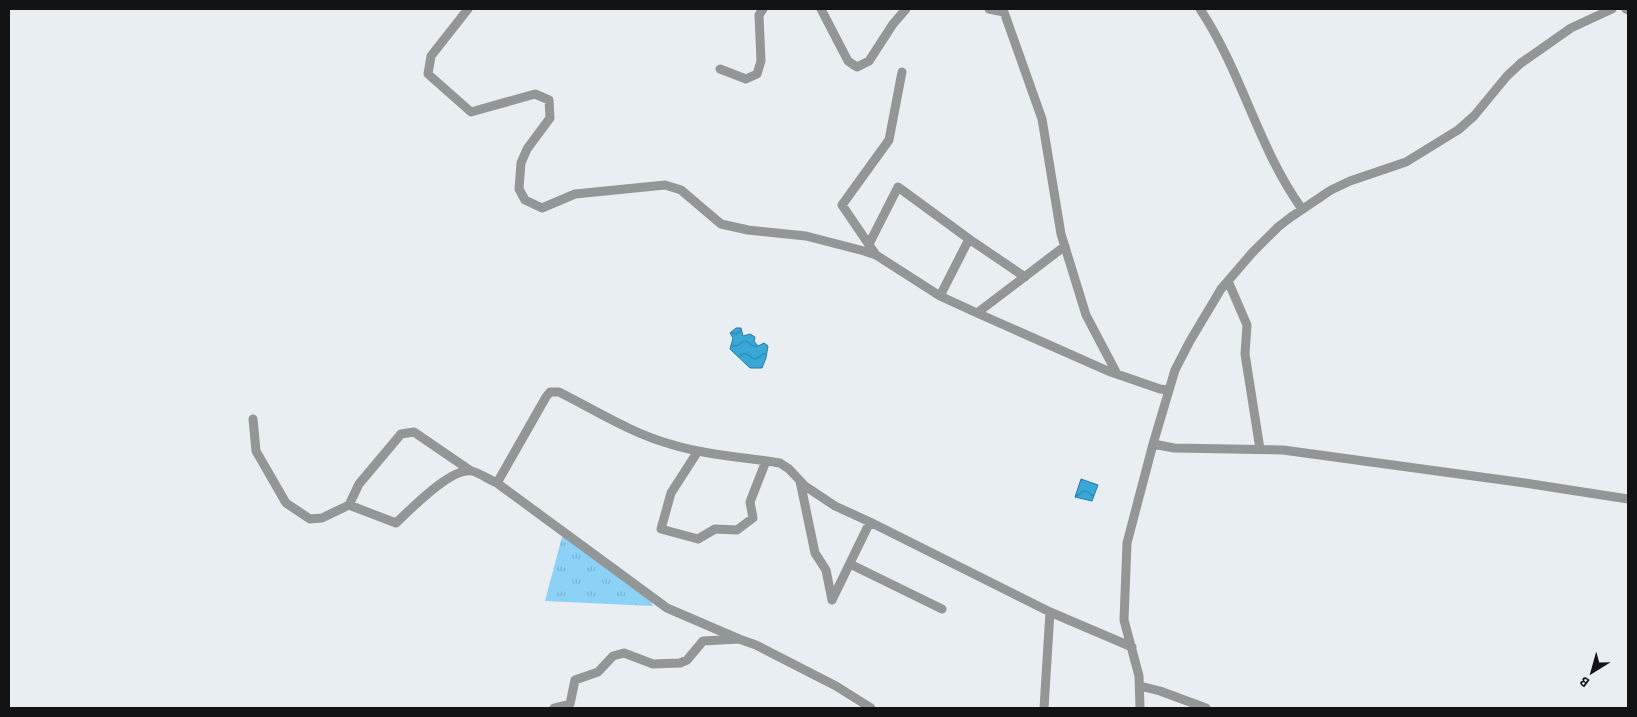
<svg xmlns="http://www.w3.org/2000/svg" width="1637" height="717" viewBox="0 0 1637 717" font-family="'Alegreya Sans',sans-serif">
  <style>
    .grass { fill: url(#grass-tufts) }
    .water { fill: url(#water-waves); stroke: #2c7b9e }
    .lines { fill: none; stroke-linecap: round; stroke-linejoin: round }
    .minor { stroke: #939697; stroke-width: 9 }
  </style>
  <defs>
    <pattern id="grass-tufts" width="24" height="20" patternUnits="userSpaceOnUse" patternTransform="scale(1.25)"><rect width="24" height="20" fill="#8bd2f6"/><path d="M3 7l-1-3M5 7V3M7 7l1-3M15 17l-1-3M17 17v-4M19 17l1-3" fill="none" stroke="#77b3d2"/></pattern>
    <pattern id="water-waves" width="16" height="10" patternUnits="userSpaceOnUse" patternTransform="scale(1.25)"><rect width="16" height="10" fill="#38a8d9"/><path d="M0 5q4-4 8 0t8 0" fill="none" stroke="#2e88af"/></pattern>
  </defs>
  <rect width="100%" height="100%" fill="#e8eef2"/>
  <!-- grass -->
  <path class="grass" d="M 562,537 L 577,544 L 650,599 L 653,606 L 545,601 Z"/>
  <!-- water -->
  <path class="water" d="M 736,328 L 741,328 L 743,336 L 750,334 L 755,337 L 754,341 L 758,346 L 764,343 L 768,346 L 766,358 L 762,368 L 750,368 L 730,349 L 733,338 L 730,333 Z
    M 1081,479 L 1098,485 L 1092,501 L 1075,497 Z"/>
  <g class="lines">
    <!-- minor -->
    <path class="minor" d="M 468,9 L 431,56 L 428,74 L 471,112 L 535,94 L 549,100 L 550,118 L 527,149 L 521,163 L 519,189 L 525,200 L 542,208 L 575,194 L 665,185 L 681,190 L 721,224 L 748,230 L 806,236 L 864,251 L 876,255 L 940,296 L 977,313 L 1108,371 L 1160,389 L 1169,390
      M 821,9 L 848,61 L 857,67 L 869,61 L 893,24 L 906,9
      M 989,9 L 1004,12 L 1042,119 L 1061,234 L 1086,315 L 1117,374
      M 1200,9 C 1242,72 1258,148 1302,209
      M 1626,9 L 1628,10
      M 720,69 L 746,79 L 757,74 L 761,61 L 759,15 L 763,9
      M 869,244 L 898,187 L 969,239
      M 876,255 L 842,205 L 889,140 L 902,72
      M 1228,281 L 1247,325 L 1245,354 L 1260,449
      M 940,296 L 969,239 L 1025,277
      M 977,313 L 1065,246
      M 253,419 L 256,451 L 286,503 L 310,519 L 322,518 L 349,505 L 396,523 C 411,509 451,467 472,471 C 480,473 489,480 497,483 L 667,608 L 739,639
      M 1153,444 L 1174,448 L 1283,450 L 1525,483 L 1628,499
      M 698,451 L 671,493 L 661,529 L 698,539 L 715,529 L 737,530 L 753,518 L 750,502 L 766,461
      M 800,481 L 815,553 L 826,570 L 832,600
      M 497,483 L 546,397 L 550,392 L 559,392 C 595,410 631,433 670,444 C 705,455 743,457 780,463 L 789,469 L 805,486 L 835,506 L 870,522 L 1050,612 L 1132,647
      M 349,505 L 359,484 L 401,434 L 414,432 L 471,471
      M 850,564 L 942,609
      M 832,600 L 870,522
      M 1140,686 L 1160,691 L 1206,708
      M 554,708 L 570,704 L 575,680 L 598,672 L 613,656 L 624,653 L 653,664 L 680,663 L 687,660 L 703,641 L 739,639 L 756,645 L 836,686 L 871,708
      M 1044,708 L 1050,612
      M 1140,708 L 1139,676 L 1124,620 L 1127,543 L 1153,444 L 1175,370 L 1190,341 L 1221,289 L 1252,253 L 1278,227 L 1291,217 L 1331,190 L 1350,181 L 1406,162 L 1458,130 L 1474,116 L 1507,76 L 1521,63 L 1571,28 L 1612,9"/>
  </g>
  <!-- border -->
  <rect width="1637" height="717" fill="none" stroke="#111315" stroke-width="20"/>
  <!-- north arrow -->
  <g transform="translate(1592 672) rotate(217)" stroke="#e8eef2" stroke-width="4" paint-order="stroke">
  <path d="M0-4L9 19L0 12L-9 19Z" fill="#111315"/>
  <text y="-8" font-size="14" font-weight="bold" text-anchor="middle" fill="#111315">B</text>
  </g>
</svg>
